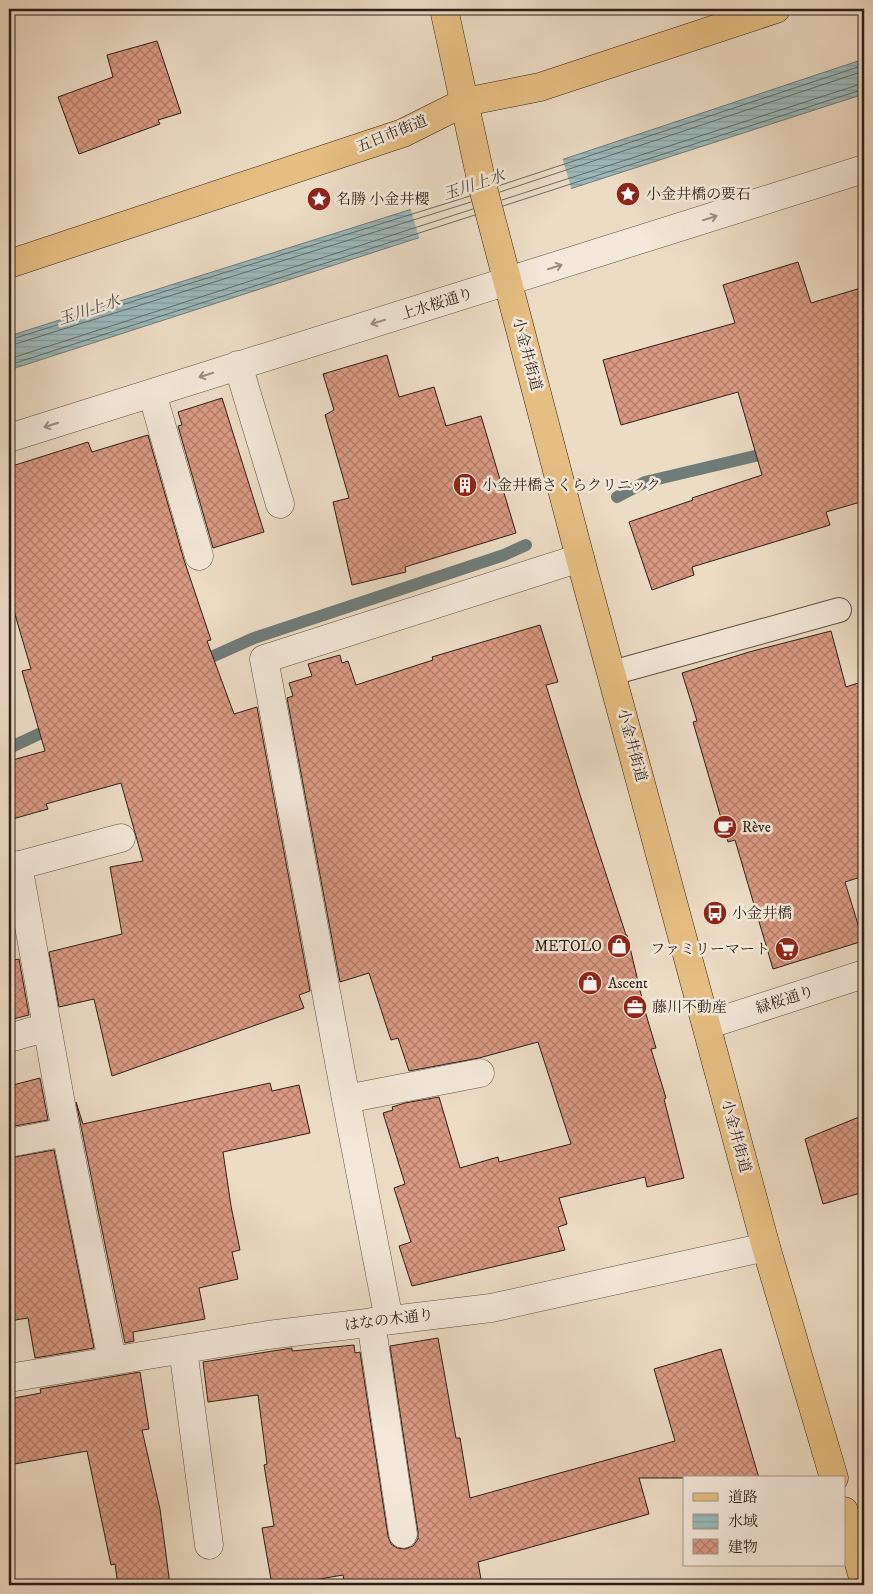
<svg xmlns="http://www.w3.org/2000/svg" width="873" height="1594" viewBox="0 0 873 1594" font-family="'IM FELL DW Pica','Noto Serif JP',serif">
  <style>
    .water { fill: url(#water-rules); stroke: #6f7c7a }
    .pier { fill: #ecdcc4 }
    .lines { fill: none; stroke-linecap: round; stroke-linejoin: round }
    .shore { stroke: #646c6a; stroke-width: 1 }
    .stream { stroke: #6f7c7a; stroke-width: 12 }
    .building { fill: url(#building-cross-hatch); stroke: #2d1f18 }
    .service-casing { stroke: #5d4e43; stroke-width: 26 }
    .minor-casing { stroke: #5d4e43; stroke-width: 29 }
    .primary-casing { stroke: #2d1f18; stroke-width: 29 }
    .service { stroke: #f3e8d9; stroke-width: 24 }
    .minor { stroke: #f3e8d9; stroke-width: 28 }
    .primary { stroke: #e6be82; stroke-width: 28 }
    .oneway { stroke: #9a8e82 }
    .labels { text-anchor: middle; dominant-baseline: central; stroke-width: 5; stroke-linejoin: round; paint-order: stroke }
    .street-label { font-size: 15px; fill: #2d1f18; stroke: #f3e8d9 }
    .poi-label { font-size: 15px; fill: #2d1f18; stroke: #f3e8d9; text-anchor: start }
    .water-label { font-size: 16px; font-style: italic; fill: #4e4e49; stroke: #f3e8d9 }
  </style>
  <defs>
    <pattern id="water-rules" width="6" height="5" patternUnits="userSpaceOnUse" patternTransform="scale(1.25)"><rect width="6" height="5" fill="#9bbabc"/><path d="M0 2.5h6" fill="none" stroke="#869fa1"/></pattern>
    <pattern id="building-cross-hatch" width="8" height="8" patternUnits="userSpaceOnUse" patternTransform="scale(1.25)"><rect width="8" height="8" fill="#da9982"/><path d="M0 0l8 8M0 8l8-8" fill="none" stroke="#b17c69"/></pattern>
  </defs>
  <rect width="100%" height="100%" fill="#ecdcc4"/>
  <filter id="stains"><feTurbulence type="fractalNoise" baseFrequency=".004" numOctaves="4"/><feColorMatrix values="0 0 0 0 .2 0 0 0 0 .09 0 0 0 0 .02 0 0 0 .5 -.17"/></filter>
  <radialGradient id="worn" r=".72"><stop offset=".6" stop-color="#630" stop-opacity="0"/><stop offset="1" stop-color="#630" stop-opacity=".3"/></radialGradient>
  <!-- water -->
  <path class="water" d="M 864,59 L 864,94 L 9,370 L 9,336 L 447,198 Z"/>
  <!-- pier -->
  <path class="pier" d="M 562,157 L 572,191 L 420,241 L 410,207 Z"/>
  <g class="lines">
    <!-- shore -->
    <path class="shore" d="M 498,186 L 864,65
      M 500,192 L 864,71
      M 502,200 L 864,83
      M 503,206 L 864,89
      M 9,340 L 470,196
      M 9,346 L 471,202
      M 9,359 L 473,209
      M 9,365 L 475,215"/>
    <!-- stream -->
    <path class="stream" d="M 617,497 L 645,482 L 772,452
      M 198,663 L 254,638 L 504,555 L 526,545
      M 9,748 L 54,727"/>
  </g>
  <!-- building -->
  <path class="building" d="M 157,41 L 181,113 L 158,120 L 160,124 L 79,154 L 58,97 L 113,77 L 107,55 Z
    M 798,262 L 811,303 L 864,287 L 864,501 L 826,512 L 830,525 L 692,567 L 694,575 L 652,590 L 629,522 L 693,500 L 692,498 L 762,475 L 738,392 L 621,425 L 603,360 L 735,323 L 723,285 Z
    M 387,355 L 399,397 L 434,387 L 446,426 L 481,416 L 516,533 L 405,567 L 406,572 L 352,585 L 333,502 L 349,498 L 325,415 L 334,410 L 323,374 Z
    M 222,398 L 264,532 L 213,548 L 178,426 L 182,425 L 178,412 Z
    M 148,435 L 184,560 L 211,640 L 207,641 L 234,714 L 257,707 L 310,991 L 299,995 L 304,1008 L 112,1076 L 94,999 L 59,1007 L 49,952 L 122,934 L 110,867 L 143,861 L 121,783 L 46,804 L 48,809 L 9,820 L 9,761 L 45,751 L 22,671 L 31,669 L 9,594 L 9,467 L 88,442 L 92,452 Z
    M 540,625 L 558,682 L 546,685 L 580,795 L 626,935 L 627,935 L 645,1011 L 656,1048 L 651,1049 L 666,1098 L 664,1099 L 684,1178 L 647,1187 L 645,1177 L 559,1198 L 567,1224 L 558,1227 L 565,1250 L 412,1286 L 399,1246 L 411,1242 L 394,1188 L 405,1184 L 383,1113 L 393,1110 L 392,1107 L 405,1103 L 439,1097 L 460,1168 L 498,1157 L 499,1162 L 571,1144 L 538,1042 L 479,1058 L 409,1071 L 398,1038 L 391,1040 L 369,973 L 340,982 L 287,698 L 293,696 L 289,683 L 312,676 L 308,664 L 340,655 L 342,663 L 348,661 L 356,685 L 433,660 L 432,657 Z
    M 831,631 L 846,687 L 864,681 L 864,876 L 845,882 L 863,941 L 773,969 L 735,840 L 728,842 L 693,722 L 697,721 L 682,673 L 749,652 Z
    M 19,959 L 29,1015 L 9,1020 L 9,961 Z
    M 40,1078 L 48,1120 L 9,1127 L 9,1086 Z
    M 270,1083 L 272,1091 L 299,1085 L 310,1133 L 223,1152 L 231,1206 L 240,1250 L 232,1252 L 238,1279 L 199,1288 L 205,1319 L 133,1332 L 134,1341 L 125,1343 L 76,1102 L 83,1124 Z
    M 864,1115 L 864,1192 L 823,1204 L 805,1139 Z
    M 54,1150 L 94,1348 L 35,1358 L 28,1318 L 9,1321 L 9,1158 Z
    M 438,1338 L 456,1438 L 460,1438 L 470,1498 L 675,1441 L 654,1369 L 721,1349 L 759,1478 L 639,1478 L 649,1514 L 478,1562 L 482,1585 L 345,1585 L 343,1575 L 285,1585 L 272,1585 L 262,1528 L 274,1526 L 264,1465 L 267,1464 L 258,1395 L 208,1402 L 203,1362 L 292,1348 L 292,1351 L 354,1345 L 355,1353 L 360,1352 L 388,1536 L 391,1544 L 397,1548 L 405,1549 L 413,1546 L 418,1539 L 418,1532 L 390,1346 Z
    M 140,1372 L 149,1429 L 142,1430 L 160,1509 L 170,1585 L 118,1585 L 115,1564 L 111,1565 L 87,1451 L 9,1465 L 9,1399 L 41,1393 L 40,1389 Z"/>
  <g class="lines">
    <!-- service casing -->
    <g class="service-casing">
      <path id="service" d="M 612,673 L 839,610"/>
    </g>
    <!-- minor casing -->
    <g class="minor-casing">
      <path id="minor" d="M 238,365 L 280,504
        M 152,393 L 199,556
        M 9,438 L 864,169
        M 18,865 L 66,1132 L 112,1360
        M 9,868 L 121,838
        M 707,1025 L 864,974
        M 9,1038 L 47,1027
        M 346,1099 L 480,1073
        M 9,1143 L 66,1132
        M 389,1320 L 346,1099 L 264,659 L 580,558
        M 371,1322 L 403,1534
        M 183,1349 L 209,1545
        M 9,1378 L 268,1335 L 491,1308 L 766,1247"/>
    </g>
    <!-- primary casing -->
    <g class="primary-casing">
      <path id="primary" d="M 444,9 L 482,184 L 580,558 L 766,1247 L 834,1478
        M 9,264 L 403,133 L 465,102 L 540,87 L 776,9
        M 844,1511 L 864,1581"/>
    </g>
    <!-- service -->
    <use href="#service" class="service"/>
    <!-- minor -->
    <use href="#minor" class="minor"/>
    <!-- primary -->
    <use href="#primary" class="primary"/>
  </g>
  <!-- one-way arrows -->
  <defs><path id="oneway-shaft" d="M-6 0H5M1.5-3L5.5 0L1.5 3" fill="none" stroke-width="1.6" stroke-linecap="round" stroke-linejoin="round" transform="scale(1.25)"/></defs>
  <g class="oneway">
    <use href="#oneway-shaft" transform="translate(710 218) rotate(-17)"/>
    <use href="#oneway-shaft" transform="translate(555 267) rotate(-18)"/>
    <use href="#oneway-shaft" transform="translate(378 322) rotate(163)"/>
    <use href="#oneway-shaft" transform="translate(206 375) rotate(162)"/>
    <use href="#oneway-shaft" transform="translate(51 425) rotate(162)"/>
  </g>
  <!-- icons -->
  <defs>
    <g id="sight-disc" transform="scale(1.25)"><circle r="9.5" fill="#8f2418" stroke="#f3e8d9"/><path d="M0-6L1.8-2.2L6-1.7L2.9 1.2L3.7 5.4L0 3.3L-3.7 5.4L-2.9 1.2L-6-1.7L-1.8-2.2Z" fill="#fff"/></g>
    <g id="building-disc" transform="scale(1.25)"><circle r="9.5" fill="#8f2418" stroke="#f3e8d9"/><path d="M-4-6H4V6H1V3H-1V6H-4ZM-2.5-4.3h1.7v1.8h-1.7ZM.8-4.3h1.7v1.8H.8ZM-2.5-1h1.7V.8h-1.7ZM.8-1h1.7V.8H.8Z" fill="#fff"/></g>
    <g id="cafe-disc" transform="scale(1.25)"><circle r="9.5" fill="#8f2418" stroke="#f3e8d9"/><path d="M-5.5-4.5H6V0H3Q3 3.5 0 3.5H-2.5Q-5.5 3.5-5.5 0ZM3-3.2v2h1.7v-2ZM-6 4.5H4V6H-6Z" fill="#fff"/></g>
    <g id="bus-disc" transform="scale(1.25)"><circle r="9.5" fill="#8f2418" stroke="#f3e8d9"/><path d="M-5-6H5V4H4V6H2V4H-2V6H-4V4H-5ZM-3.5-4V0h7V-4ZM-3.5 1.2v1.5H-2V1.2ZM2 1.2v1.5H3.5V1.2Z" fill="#fff"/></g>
    <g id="shop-disc" transform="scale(1.25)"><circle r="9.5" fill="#8f2418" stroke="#f3e8d9"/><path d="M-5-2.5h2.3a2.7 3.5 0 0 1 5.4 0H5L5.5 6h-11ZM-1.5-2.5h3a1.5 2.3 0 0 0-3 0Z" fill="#fff"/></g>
    <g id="supermarket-disc" transform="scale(1.25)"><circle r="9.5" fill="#8f2418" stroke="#f3e8d9"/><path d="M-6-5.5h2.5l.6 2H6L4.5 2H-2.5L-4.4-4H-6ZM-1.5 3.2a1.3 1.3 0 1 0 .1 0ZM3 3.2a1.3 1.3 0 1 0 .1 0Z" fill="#fff"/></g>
    <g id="office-disc" transform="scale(1.25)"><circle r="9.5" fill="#8f2418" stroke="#f3e8d9"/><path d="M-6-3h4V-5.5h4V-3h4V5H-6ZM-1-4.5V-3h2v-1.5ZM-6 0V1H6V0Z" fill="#fff"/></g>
  </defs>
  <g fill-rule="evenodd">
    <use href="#sight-disc" x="628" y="194"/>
    <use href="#sight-disc" x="319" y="199"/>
    <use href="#building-disc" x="465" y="485"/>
    <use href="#cafe-disc" x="725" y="827"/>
    <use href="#bus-disc" x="715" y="913"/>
    <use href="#shop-disc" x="619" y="946"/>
    <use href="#supermarket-disc" x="787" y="949"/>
    <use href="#shop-disc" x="590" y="983"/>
    <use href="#office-disc" x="635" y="1007"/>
  </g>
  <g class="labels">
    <!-- street labels -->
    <g class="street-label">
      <text transform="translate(392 134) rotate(-22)">五日市街道</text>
      <text transform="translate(437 304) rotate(-17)">上水桜通り</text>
      <text transform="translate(527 354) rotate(75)">小金井街道</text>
      <text transform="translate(632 745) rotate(75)">小金井街道</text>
      <text transform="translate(785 1000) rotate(-18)">緑桜通り</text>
      <text transform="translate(736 1136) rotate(75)">小金井街道</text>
      <text transform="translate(389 1320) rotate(-7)">はなの木通り</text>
    </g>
    <!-- poi labels -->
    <g class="poi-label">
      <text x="646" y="194">小金井橋の要石</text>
      <text x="336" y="199">名勝 小金井櫻</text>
      <text x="482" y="485">小金井橋さくらクリニック</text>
      <text x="742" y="827">Rève</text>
      <text x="732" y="913">小金井橋</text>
      <text x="602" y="946" text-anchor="end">METOLO</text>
      <text x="770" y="949" text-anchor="end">ファミリーマート</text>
      <text x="608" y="983">Ascent</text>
      <text x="652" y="1007">藤川不動産</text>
    </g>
    <!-- water labels -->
    <g class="water-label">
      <text transform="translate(474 185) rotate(-18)">玉川上水</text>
      <text transform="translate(89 310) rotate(-18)">玉川上水</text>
    </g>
  </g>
  <!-- margin -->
  <rect width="873" height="1594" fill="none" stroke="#ecdcc4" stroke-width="30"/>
  <rect x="10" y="10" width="853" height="1574" fill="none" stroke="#2d1f18" stroke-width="2.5"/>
  <rect x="15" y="15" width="843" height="1564" fill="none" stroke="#2d1f18"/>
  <!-- legend -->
  <rect x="683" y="1476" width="162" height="90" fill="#f3e8d9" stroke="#a4988c"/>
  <rect x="693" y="1493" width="25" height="8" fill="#e6be82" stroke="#a4988c"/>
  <text x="728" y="1502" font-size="15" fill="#2d1f18">道路</text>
  <rect x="693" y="1514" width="25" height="15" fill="url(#water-rules)" stroke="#a4988c"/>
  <text x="728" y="1526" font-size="15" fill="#2d1f18">水域</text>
  <rect x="693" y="1539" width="25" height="15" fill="url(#building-cross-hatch)" stroke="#a4988c"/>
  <text x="728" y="1552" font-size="15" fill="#2d1f18">建物</text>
  <rect width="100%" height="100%" filter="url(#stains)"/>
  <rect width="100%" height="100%" fill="url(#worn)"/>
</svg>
